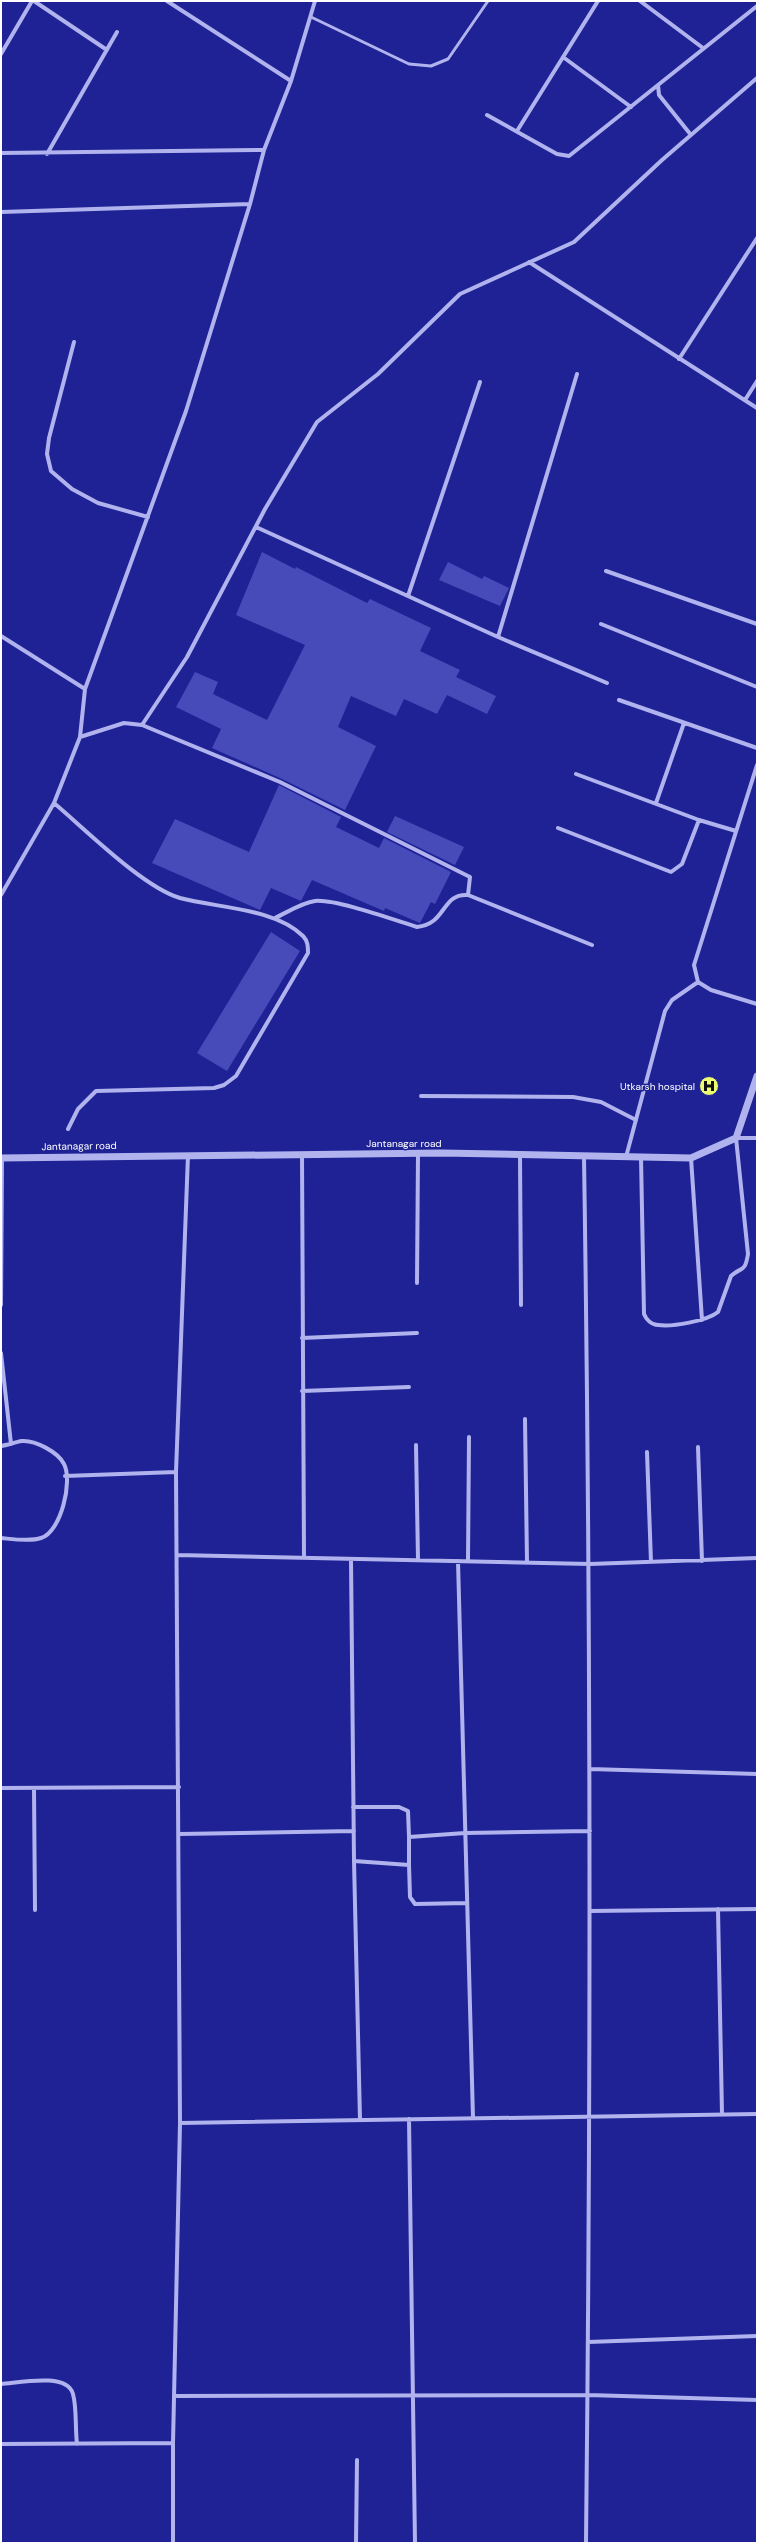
<svg xmlns="http://www.w3.org/2000/svg" width="758" height="2544" viewBox="0 0 758 2544" font-family="'DM Sans',sans-serif">
  <style>
    .building { fill: #474bba }
    .lines { fill: none; stroke-linecap: round; stroke-linejoin: round }
    .service { stroke: #b1b3ee; stroke-width: 3 }
    .minor { stroke: #b1b3ee; stroke-width: 4 }
    .tertiary { stroke: #b1b3ee; stroke-width: 7 }
    .labels { text-anchor: middle; dominant-baseline: central; stroke-width: 3; stroke-linejoin: round; paint-order: stroke }
    .poi-label { font-size: 10px; fill: #fff; stroke: #1e2294; text-anchor: end }
    .street-label { font-size: 10px; fill: #fff; stroke: #1e2294 }
  </style>
  <rect width="100%" height="100%" fill="#1e2294"/>
  <!-- building -->
  <path class="building" d="M 262,552 L 295,569 L 296,567 L 367,603 L 370,599 L 431,628 L 420,651 L 460,670 L 456,677 L 496,696 L 487,714 L 447,695 L 437,714 L 404,699 L 396,716 L 351,696 L 338,727 L 376,746 L 345,810 L 282,779 L 212,748 L 221,729 L 176,707 L 195,672 L 218,682 L 213,694 L 267,720 L 305,645 L 236,615 Z
    M 448,562 L 482,579 L 484,576 L 509,588 L 500,606 L 439,580 Z
    M 279,785 L 341,817 L 336,827 L 379,848 L 384,838 L 451,872 L 435,904 L 431,902 L 420,923 L 385,908 L 384,911 L 312,880 L 301,901 L 271,888 L 260,910 L 152,863 L 175,819 L 249,852 Z
    M 395,816 L 464,847 L 455,865 L 387,832 Z
    M 271,932 L 300,951 L 227,1071 L 197,1053 Z"/>
  <g class="lines">
    <!-- service -->
    <path class="service" d="M 311,17 L 409,64 L 431,66 L 448,59 L 488,1"/>
    <!-- minor -->
    <path class="minor" d="M 34,1 L 107,50
      M 167,1 L 291,81
      M 640,1 L 703,48
      M 1,54 L 32,1
      M 563,57 L 631,107
      M 487,115 L 557,154 L 569,156 L 658,85
      M 517,131 L 598,1
      M 691,135 L 659,95 L 658,85 L 757,6
      M 1,153 L 264,150
      M 47,154 L 117,32
      M 1,212 L 250,204
      M 529,262 L 757,408
      M 74,342 L 49,438 L 47,454 L 51,471 L 72,489 L 98,503 L 148,517
      M 679,359 L 757,238
      M 745,400 L 757,381
      M 256,527 L 498,637 L 577,374
      M 606,571 L 757,624
      M 408,596 L 480,382
      M 601,624 L 757,687
      M 1,636 L 85,689
      M 498,637 L 607,683
      M 619,700 L 757,748
      M 142,725 L 280,782 L 470,877 L 468,895
      M 80,737 L 124,723 L 142,725 L 187,657 L 265,509 L 317,422 L 378,374 L 460,294 L 574,242 L 662,160 L 757,78
      M 757,765 L 694,965 L 698,982 L 711,990 L 757,1004
      M 576,774 L 699,820 L 736,831
      M 54,803 C 86,830 143,887 180,898 C 217,908 275,908 303,936 C 308,941 308,947 308,953 L 236,1076 L 224,1085 L 214,1088 L 96,1091 L 78,1109 L 68,1129
      M 656,803 L 684,723
      M 558,828 L 671,872 L 682,864 L 699,820
      M 1,895 L 54,803 L 80,737 L 85,689 L 186,411 L 250,204 L 264,150 L 291,81 L 315,1
      M 275,918 C 288,912 301,903 315,901 C 336,899 394,920 417,927 C 447,924 441,893 468,895 L 592,945
      M 421,1096 L 573,1097 L 601,1102 L 636,1120
      M 302,1154 L 304,1558
      M 520,1155 L 521,1305
      M 584,1157 C 591,1619 591,2081 586,2543
      M 626,1157 L 665,1011 L 672,1000 L 698,982
      M 641,1157 L 644,1314 C 646,1319 651,1325 658,1325 C 672,1327 707,1321 718,1312 L 731,1276 C 742,1266 745,1273 748,1254 L 736,1138 L 757,1138
      M 691,1158 L 702,1320
      M 417,1283 L 418,1153
      M 1,1305 L 2,1158
      M 302,1338 L 417,1333
      M 1,1353 L 11,1444
      M 302,1391 L 409,1387
      M 525,1419 L 527,1562
      M 416,1445 L 418,1560
      M 1,1446 C 8,1445 15,1442 22,1441 C 35,1440 58,1452 64,1464 C 73,1481 61,1532 41,1538 C 30,1542 12,1539 1,1538
      M 698,1447 L 702,1561
      M 647,1452 L 651,1562
      M 65,1476 L 176,1472
      M 177,1555 L 590,1564 L 757,1558
      M 351,1559 L 354,1861 L 360,2120
      M 458,1561 L 473,2118
      M 468,1561 L 469,1437
      M 590,1769 L 757,1774
      M 1,1788 L 179,1787
      M 34,1789 L 35,1910
      M 353,1807 L 399,1807 L 408,1811 L 409,1837
      M 179,1834 L 354,1831
      M 354,1861 L 409,1865 L 409,1837 L 465,1833 L 590,1831
      M 409,1865 L 410,1897 L 415,1904 L 467,1903
      M 718,1909 L 722,2114
      M 590,1911 L 757,1909
      M 409,2119 L 415,2543
      M 180,2123 L 757,2114
      M 588,2342 L 757,2336
      M 1,2384 C 18,2383 67,2372 73,2394 C 77,2409 75,2428 77,2444
      M 174,2396 L 588,2395 L 757,2400
      M 1,2444 L 173,2443
      M 173,2543 L 173,2443 L 180,2123 L 176,1472 L 188,1155
      M 356,2543 L 357,2460"/>
    <!-- tertiary -->
    <path class="tertiary" d="M 1,1158 L 442,1153 L 691,1158 L 736,1138 L 757,1076"/>
  </g>
  <!-- icons -->
  <defs>
    <g id="hospital-disc" transform="scale(1)"><circle r="9.5" fill="#ecfd70" stroke="#1e2294"/><path d="M-5-5h3v3.5h4V-5h3V5h-3V1.5h-4V5h-3Z" fill="#111"/></g>
  </defs>
  <g fill-rule="evenodd">
    <use href="#hospital-disc" x="709" y="1086"/>
  </g>
  <g class="labels">
    <!-- poi labels -->
    <g class="poi-label">
      <text x="695" y="1086">Utkarsh hospital</text>
    </g>
    <!-- street labels -->
    <g class="street-label">
      <text x="404" y="1143">Jantanagar road</text>
      <text transform="translate(79 1146) rotate(-1)">Jantanagar road</text>
    </g>
  </g>
  <!-- border -->
  <rect width="758" height="2544" fill="none" stroke="#ffffff" stroke-width="4"/>
</svg>
